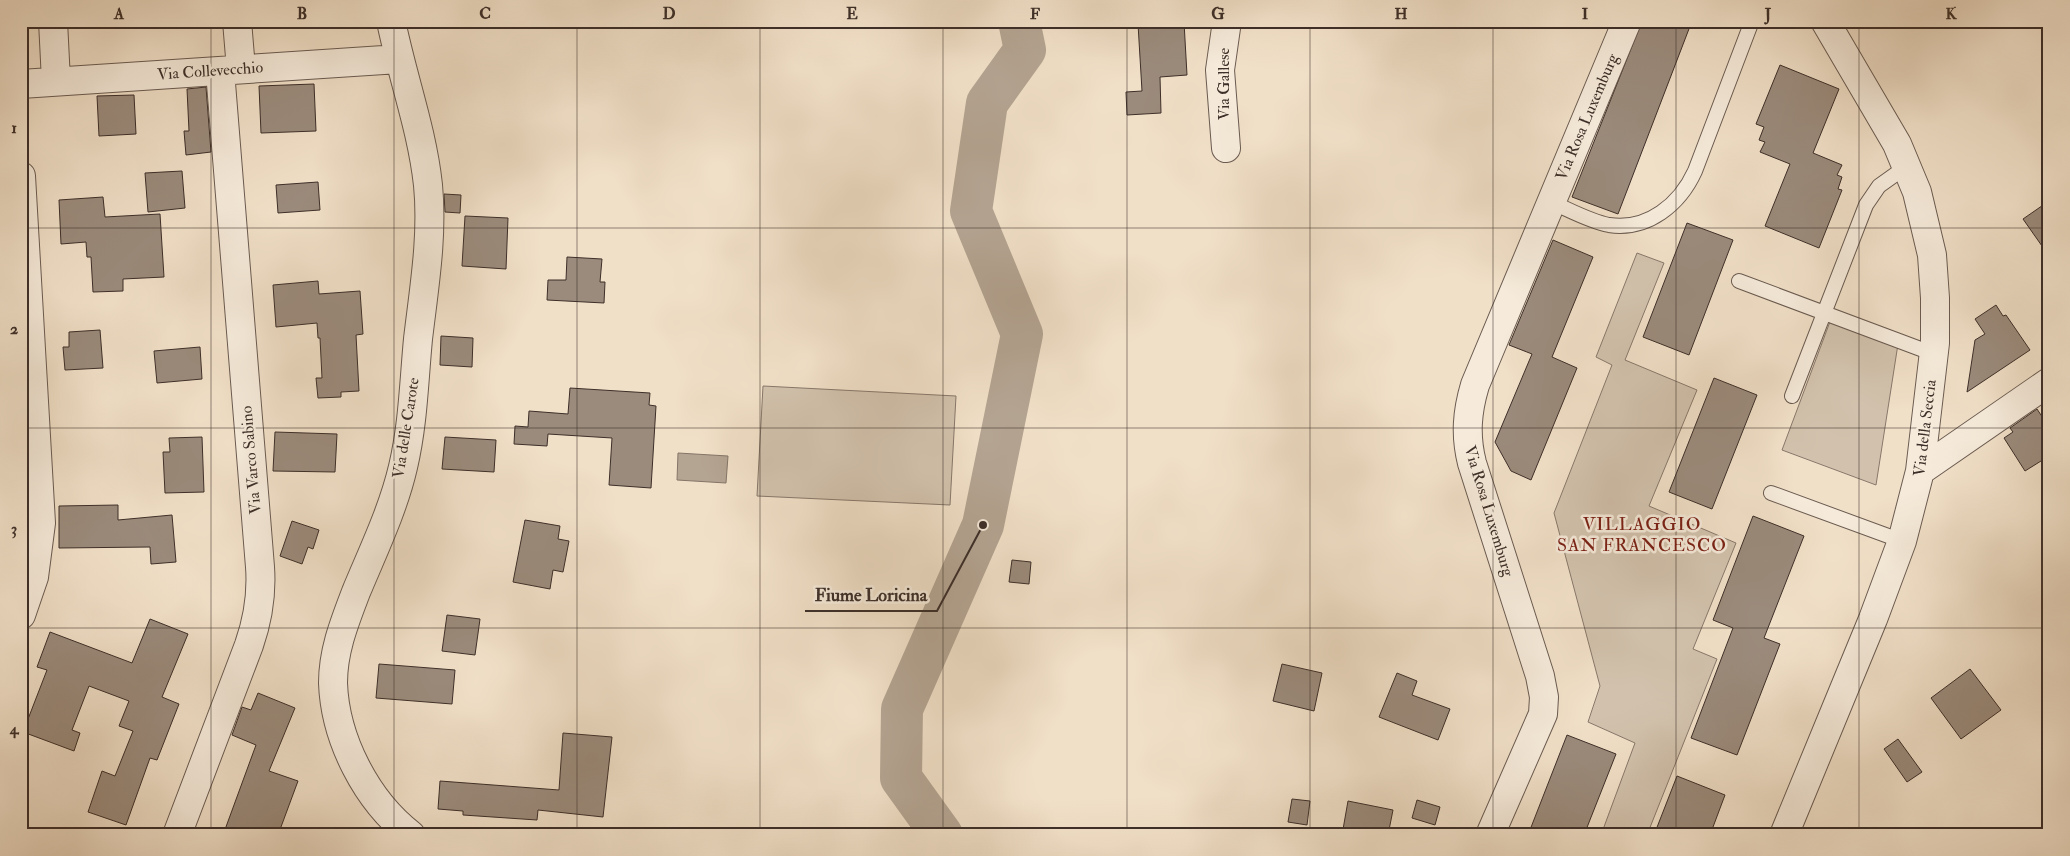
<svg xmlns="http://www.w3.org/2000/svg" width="2070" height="856" viewBox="0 0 2070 856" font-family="'IM FELL Double Pica',serif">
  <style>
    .green { fill: #d2c2ad; stroke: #88786b }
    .water { fill: #b4a492; stroke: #847568 }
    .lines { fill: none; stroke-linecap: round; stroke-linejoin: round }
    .river { stroke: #b4a492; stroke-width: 42 }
    .building { fill: #9b8b7c; stroke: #3d2f29 }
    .service-casing { stroke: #6a5b51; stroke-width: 16 }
    .minor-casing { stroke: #6a5b51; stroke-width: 30 }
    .service { stroke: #f6ebdb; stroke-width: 14 }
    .minor { stroke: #f6ebdb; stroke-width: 28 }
    .grid { fill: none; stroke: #3d2f29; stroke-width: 1; stroke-opacity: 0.55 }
    .labels { text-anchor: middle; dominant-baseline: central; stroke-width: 5; stroke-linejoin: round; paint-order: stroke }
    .street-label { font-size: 16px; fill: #3d2f29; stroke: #f6ebdb }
    .neighbourhood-label { font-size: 18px; letter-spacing: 1px; fill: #7a1f14; stroke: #f6ebdb }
    .leader { fill: none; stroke: #3d2f29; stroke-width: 2 }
    .callout-dot { fill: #3d2f29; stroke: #f6ebdb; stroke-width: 2 }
    .callout-label { font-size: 18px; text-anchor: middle; font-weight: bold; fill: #3d2f29; stroke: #f6ebdb; stroke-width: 5; stroke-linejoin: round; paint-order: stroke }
    .neatline { fill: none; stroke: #3d2f29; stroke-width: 2 }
    .grid-label { font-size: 16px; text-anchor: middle; font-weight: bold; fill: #3d2f29 }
  </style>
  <rect width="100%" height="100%" fill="#f1e0c8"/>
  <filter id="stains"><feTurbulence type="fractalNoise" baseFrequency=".004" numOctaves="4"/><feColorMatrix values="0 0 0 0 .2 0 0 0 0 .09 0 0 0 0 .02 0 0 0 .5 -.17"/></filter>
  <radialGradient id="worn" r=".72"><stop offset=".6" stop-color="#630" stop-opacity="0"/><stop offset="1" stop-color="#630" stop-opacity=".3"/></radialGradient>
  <!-- green -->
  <path class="green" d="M 1637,253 L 1664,263 L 1625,360 L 1697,390 L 1649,506 L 1736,543 L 1693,649 L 1717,659 L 1647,835 L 1601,835 L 1635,743 L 1588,722 L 1600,686 L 1554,513 L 1612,365 L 1596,357 Z
    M 1831,319 L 1898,344 L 1876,485 L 1782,450 Z
    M 763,386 L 956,396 L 950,505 L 757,496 Z"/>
  <!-- water -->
  <path class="water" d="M 678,453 L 728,456 L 726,483 L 677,480 Z"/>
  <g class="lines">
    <!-- river -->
    <path class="river" d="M 942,835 L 901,778 L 902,709 L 983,525 L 1022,334 L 971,211 L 987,103 L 1025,50 L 1019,21"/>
  </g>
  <!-- building -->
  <path class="building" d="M 1642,21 L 1692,21 L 1618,214 L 1572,197 Z
    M 1184,22 L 1187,75 L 1160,77 L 1161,113 L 1127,115 L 1126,92 L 1142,91 L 1138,24 Z
    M 1780,65 L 1839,89 L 1813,153 L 1842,165 L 1837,175 L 1842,177 L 1838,189 L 1842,190 L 1819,248 L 1765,226 L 1790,164 L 1760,152 L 1765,142 L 1759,140 L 1764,127 L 1756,124 Z
    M 314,84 L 316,131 L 261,133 L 259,86 Z
    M 206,87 L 211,152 L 186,155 L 184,131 L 189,131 L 187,89 Z
    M 134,95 L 136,134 L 99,136 L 97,96 Z
    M 182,171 L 185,208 L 148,212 L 145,173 Z
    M 318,182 L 320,210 L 278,213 L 276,185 Z
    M 444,194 L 461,195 L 460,213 L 445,212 Z
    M 103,197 L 105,217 L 160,214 L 164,277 L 123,279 L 123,291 L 93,292 L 91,257 L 87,257 L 86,242 L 61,244 L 59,200 Z
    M 2049,201 L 2049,256 L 2023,219 Z
    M 465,216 L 508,218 L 506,269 L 462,266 Z
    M 1687,223 L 1733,240 L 1689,355 L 1643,337 Z
    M 1553,240 L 1593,257 L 1552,357 L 1577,368 L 1531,480 L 1511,471 L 1495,442 L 1532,354 L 1509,345 Z
    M 567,257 L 602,259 L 600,282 L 605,282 L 604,303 L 547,300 L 548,280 L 566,280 Z
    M 318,281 L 319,294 L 360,291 L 363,334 L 356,335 L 359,391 L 341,392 L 341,397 L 318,398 L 316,378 L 322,378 L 320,338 L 318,338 L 317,323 L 276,327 L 273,285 Z
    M 1996,305 L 2003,316 L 2006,315 L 2030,350 L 1967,392 L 1975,340 L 1985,334 L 1975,319 Z
    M 100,330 L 103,368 L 65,370 L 63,347 L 69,347 L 69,332 Z
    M 441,336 L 473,338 L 472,367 L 440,365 Z
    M 200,347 L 202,379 L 157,383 L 154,351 Z
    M 1714,378 L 1757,395 L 1712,509 L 1669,492 Z
    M 570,388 L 650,393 L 649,405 L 656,406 L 651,488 L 609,485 L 612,438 L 548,434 L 547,446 L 514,444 L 515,426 L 528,427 L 529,411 L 568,414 Z
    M 2037,409 L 2049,427 L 2049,456 L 2025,471 L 2004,438 L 2013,432 L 2010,428 Z
    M 275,432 L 337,434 L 335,472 L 273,471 Z
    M 202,437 L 204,492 L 165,493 L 163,452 L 170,452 L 169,438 Z
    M 445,437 L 496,440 L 494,472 L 442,469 Z
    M 118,505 L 118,520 L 172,515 L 176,562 L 151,564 L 150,547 L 59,548 L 59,506 Z
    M 1753,516 L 1804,536 L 1764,638 L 1780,644 L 1737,755 L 1691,738 L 1733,628 L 1713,620 Z
    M 525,520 L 560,526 L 558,539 L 569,541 L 563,572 L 553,570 L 550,589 L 513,582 Z
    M 292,521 L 319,530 L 313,549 L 308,547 L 302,564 L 280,556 Z
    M 1012,560 L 1031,562 L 1029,584 L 1009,582 Z
    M 447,615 L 480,619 L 475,655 L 442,651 Z
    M 150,619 L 188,634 L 162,697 L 179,704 L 157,760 L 150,758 L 126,825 L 88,812 L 102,771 L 115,776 L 133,731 L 119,726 L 129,701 L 89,686 L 72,730 L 80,733 L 74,751 L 23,732 L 47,670 L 37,667 L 50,632 L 132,663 Z
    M 379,664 L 455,670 L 452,704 L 376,698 Z
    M 1282,664 L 1322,673 L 1314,711 L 1273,701 Z
    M 1970,669 L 2001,710 L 1961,739 L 1931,698 Z
    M 1397,673 L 1417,681 L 1412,695 L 1450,709 L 1438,740 L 1379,717 Z
    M 258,693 L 295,708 L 269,771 L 298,781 L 278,835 L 223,835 L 256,745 L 232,735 L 242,707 L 251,710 Z
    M 563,733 L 612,737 L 603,817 L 538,810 L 537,820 L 463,815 L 463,811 L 438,809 L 440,781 L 559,790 Z
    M 1567,735 L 1616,754 L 1584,835 L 1528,835 Z
    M 1898,739 L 1922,772 L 1907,782 L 1884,749 Z
    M 1677,776 L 1725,795 L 1710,835 L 1654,835 Z
    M 1292,799 L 1310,801 L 1307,825 L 1288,822 Z
    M 1417,800 L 1440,807 L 1435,825 L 1412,818 Z
    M 1348,801 L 1393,810 L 1388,835 L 1342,835 Z"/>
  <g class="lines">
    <!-- service casing -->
    <g class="service-casing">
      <path id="service" d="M 1551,202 C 1570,210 1589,221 1609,225 C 1648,231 1680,204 1695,171 L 1752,21
        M 1739,281 L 1934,354
        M 1792,396 L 1866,205 L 1879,186 L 1907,166
        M 1771,493 L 1902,541"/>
    </g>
    <!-- minor casing -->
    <g class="minor-casing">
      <path id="minor" d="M 53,21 L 56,81
        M 237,21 L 241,69
        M 391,21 C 402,76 422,129 428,185 C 433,236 424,288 418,339 C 414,381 413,425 403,467 C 393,510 373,551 356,592 C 345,621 333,650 333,683 C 335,739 366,800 411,835
        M 21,84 L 399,59
        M 1226,148 L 1220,70 L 1227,21
        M 21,176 L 41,523 L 34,577 L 21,615
        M 1920,471 L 2049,382
        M 177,835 L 249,645 C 258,619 262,594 260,567 L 220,71
        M 1490,835 L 1543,714 L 1544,697 L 1540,676 L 1472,463 C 1465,435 1467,412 1475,385 L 1627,21
        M 1784,835 L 1873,619 L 1902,541 L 1920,471 L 1935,343 L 1935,298 L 1932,255 L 1917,192 L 1897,144 L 1825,21"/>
    </g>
    <!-- service -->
    <use href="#service" class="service"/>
    <!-- minor -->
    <use href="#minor" class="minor"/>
  </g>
  <!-- grid -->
  <path class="grid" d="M 211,21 L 211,835M 394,21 L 394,835M 577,21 L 577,835M 760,21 L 760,835M 943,21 L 943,835M 1127,21 L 1127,835M 1310,21 L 1310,835M 1493,21 L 1493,835M 1676,21 L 1676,835M 1859,21 L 1859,835M 21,228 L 2049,228M 21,428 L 2049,428M 21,628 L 2049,628"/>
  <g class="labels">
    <!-- street labels -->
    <g class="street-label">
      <text transform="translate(210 71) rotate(-4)">Via Collevecchio</text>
      <text transform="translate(1224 84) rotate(-90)">Via Gallese</text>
      <text transform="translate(1587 117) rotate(-67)">Via Rosa Luxemburg</text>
      <text transform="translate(406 428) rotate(-81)">Via delle Carote</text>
      <text transform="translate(1925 428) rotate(-83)">Via della Seccia</text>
      <text transform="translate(251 460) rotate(-95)">Via Varco Sabino</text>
      <text transform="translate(1489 511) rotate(73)">Via Rosa Luxemburg</text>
    </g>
    <!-- neighbourhood labels -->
    <g class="neighbourhood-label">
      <text x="1642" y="524">VILLAGGIO<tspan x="1642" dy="21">SAN FRANCESCO</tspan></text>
    </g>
  </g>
  <!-- callouts -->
  <path class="leader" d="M983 525L937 611H805"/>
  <circle class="callout-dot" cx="983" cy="525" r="5"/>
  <g class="callout-label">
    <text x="871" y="601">Fiume Loricina</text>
  </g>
  <!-- margin -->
  <rect width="2070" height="856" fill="none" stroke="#f1e0c8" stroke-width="55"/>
  <rect x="28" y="28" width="2014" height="800" class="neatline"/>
  <g class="grid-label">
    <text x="119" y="19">A</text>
    <text x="302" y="19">B</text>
    <text x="485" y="19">C</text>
    <text x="669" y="19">D</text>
    <text x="852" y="19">E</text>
    <text x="1035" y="19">F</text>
    <text x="1218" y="19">G</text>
    <text x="1401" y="19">H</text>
    <text x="1585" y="19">I</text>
    <text x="1768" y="19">J</text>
    <text x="1951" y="19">K</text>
    <text x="14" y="133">1</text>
    <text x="14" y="334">2</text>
    <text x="14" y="534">3</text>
    <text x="14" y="734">4</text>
  </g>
  <rect width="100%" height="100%" filter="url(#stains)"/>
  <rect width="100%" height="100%" fill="url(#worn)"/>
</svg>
